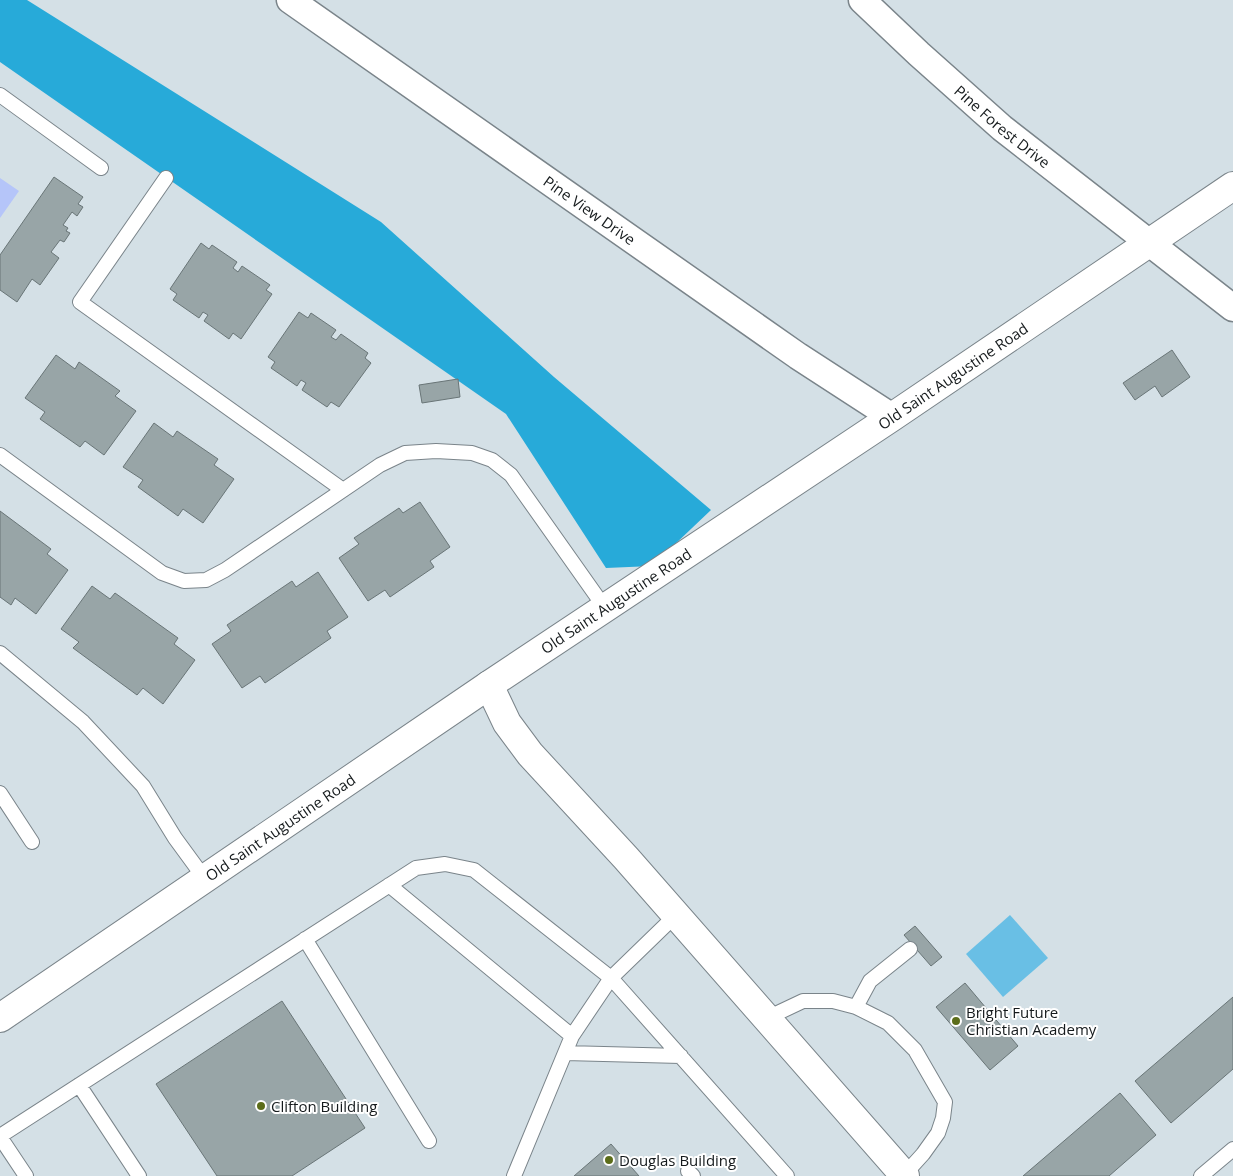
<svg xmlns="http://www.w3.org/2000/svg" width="1233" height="1176" viewBox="0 0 1233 1176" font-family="'Open Sans',sans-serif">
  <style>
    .green { fill: #69bfe5 }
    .forest { fill: #27aad9 }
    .water { fill: #b5c5f9 }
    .building { fill: #98a5a7; stroke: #697577 }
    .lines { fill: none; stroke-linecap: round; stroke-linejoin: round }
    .service-casing { stroke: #7a848a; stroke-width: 16 }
    .minor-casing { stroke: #7a848a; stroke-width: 29 }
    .tertiary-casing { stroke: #7a848a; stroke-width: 30 }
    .service { stroke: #fff; stroke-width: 14 }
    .minor { stroke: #fff; stroke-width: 26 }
    .tertiary { stroke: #fff; stroke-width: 28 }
    .poi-dot { fill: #5c6d1a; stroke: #fff; stroke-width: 2 }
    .labels { text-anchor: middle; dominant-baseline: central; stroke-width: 4; stroke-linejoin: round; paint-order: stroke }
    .street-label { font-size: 15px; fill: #151a1c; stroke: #fff }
    .poi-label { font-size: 15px; fill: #151a1c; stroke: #fff; text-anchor: start }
  </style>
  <rect width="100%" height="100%" fill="#d4e0e6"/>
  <!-- green -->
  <path class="green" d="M 1010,915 L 1048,958 L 1003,997 L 966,954 Z"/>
  <!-- forest -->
  <path class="forest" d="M 0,0 L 27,0 L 381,222 L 554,377 L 711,510 L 652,566 L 606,568 L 506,414 L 0,62 Z"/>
  <!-- water -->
  <path class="water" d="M 0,178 L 19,191 L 0,218 Z"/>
  <!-- building -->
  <path class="building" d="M 54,177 L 83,197 L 78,204 L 83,207 L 77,216 L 72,212 L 63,225 L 68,228 L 66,231 L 70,233 L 64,242 L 60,240 L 51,252 L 59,258 L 40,285 L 32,279 L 17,302 L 0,290 L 0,255 Z
    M 201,243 L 209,249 L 212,245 L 237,262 L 233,268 L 238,272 L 242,266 L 270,285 L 266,290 L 272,294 L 241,339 L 233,333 L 229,339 L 204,321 L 208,315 L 203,312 L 199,318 L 173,300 L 177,294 L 170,289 Z
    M 299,312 L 308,318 L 311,313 L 336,330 L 331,337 L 336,340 L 341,334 L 368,353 L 365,358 L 371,363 L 339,407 L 331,402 L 327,407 L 302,390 L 306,383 L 301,380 L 297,386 L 271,368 L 275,362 L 268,357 Z
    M 1172,350 L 1190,377 L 1162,397 L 1155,386 L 1135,400 L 1123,383 Z
    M 56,355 L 75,369 L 79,362 L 120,391 L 115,396 L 136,411 L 104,455 L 85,441 L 80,447 L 40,419 L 45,412 L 25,398 Z
    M 458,379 L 460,397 L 422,403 L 419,385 Z
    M 154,423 L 173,437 L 177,431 L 218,459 L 214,465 L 234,479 L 203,523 L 183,509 L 178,516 L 138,487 L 143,480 L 123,467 Z
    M 420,502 L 450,547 L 430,561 L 434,567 L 390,597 L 385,590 L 368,601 L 339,558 L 359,544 L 354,538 L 399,508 L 403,513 Z
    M 0,511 L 51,549 L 47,554 L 68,570 L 36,614 L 15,598 L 11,605 L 0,597 Z
    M 318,572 L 348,617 L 327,631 L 331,638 L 265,683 L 260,676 L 242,688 L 212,644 L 231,631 L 227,625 L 292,581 L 296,587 Z
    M 92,586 L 110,599 L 115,593 L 178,638 L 174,644 L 195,660 L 163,704 L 143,688 L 137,695 L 73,648 L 79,642 L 61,629 Z
    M 915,926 L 942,957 L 931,966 L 904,935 Z
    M 965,983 L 1018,1046 L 990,1070 L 936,1007 Z
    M 1233,997 L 1233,1069 L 1171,1123 L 1135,1081 Z
    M 282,1001 L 365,1128 L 292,1176 L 217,1176 L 156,1084 Z
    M 1120,1093 L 1156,1135 L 1109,1176 L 1023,1176 Z
    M 611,1144 L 639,1176 L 574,1176 Z"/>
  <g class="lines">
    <!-- service casing -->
    <g class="service-casing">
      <path id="service" d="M 0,95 L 101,168
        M 166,178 L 80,302 L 343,490
        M 0,455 L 162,573 L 184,581 L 206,580 L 225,570 L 380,465 L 405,453 L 436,451 L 472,453 L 492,460 L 511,475 L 605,608
        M 0,653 L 83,722 L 143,786 L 175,838 L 205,879
        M 0,793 L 32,842
        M 389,885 L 572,1036
        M 305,939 L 429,1141
        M 856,1007 L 870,981 L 910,949
        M 767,1018 L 803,1001 L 833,1001 L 856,1007 L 888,1023 L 915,1050 L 945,1102 L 943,1118 L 938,1133 L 923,1154 L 904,1175
        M 565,1053 L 681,1056
        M 79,1085 L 139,1176
        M 0,1136 L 416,868 L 445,864 L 474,870 L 611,978 L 787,1176
        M 0,1137 L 26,1176
        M 688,1171 L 693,1176
        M 514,1176 L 572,1036 L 611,978 L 676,915
        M 1201,1176 L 1233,1149"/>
    </g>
    <!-- minor casing -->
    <g class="minor-casing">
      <g id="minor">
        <path id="s1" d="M 290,0 L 798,356 L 892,417"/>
        <path id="s2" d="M 862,0 L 919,54 L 1002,128 L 1233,308"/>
      </g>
    </g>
    <!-- tertiary casing -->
    <g class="tertiary-casing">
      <g id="tertiary">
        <path d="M 489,685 L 507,723 L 530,754 L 626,858 L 905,1176"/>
        <path id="s3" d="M 0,1018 L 489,685 L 892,417 L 1233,186"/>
      </g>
    </g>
    <!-- service -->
    <use href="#service" class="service"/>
    <!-- minor -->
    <use href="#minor" class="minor"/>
    <!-- tertiary -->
    <use href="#tertiary" class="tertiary"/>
  </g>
  <!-- markers -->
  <g class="poi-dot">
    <circle cx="956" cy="1021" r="5"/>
    <circle cx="261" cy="1106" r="5"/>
    <circle cx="609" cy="1160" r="5"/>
  </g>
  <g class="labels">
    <!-- street labels -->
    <g class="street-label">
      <text stroke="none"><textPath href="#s2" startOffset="189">Pine Forest Drive</textPath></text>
      <text stroke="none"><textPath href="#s1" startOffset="366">Pine View Drive</textPath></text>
      <text stroke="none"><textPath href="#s3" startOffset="1149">Old Saint Augustine Road</textPath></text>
      <text stroke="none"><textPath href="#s3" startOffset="744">Old Saint Augustine Road</textPath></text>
      <text stroke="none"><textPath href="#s3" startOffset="339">Old Saint Augustine Road</textPath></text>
    </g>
    <!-- poi labels -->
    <g class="poi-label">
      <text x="966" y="1012">Bright Future<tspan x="966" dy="17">Christian Academy</tspan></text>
      <text x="271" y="1106">Clifton Building</text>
      <text x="619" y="1160">Douglas Building</text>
    </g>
  </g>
</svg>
